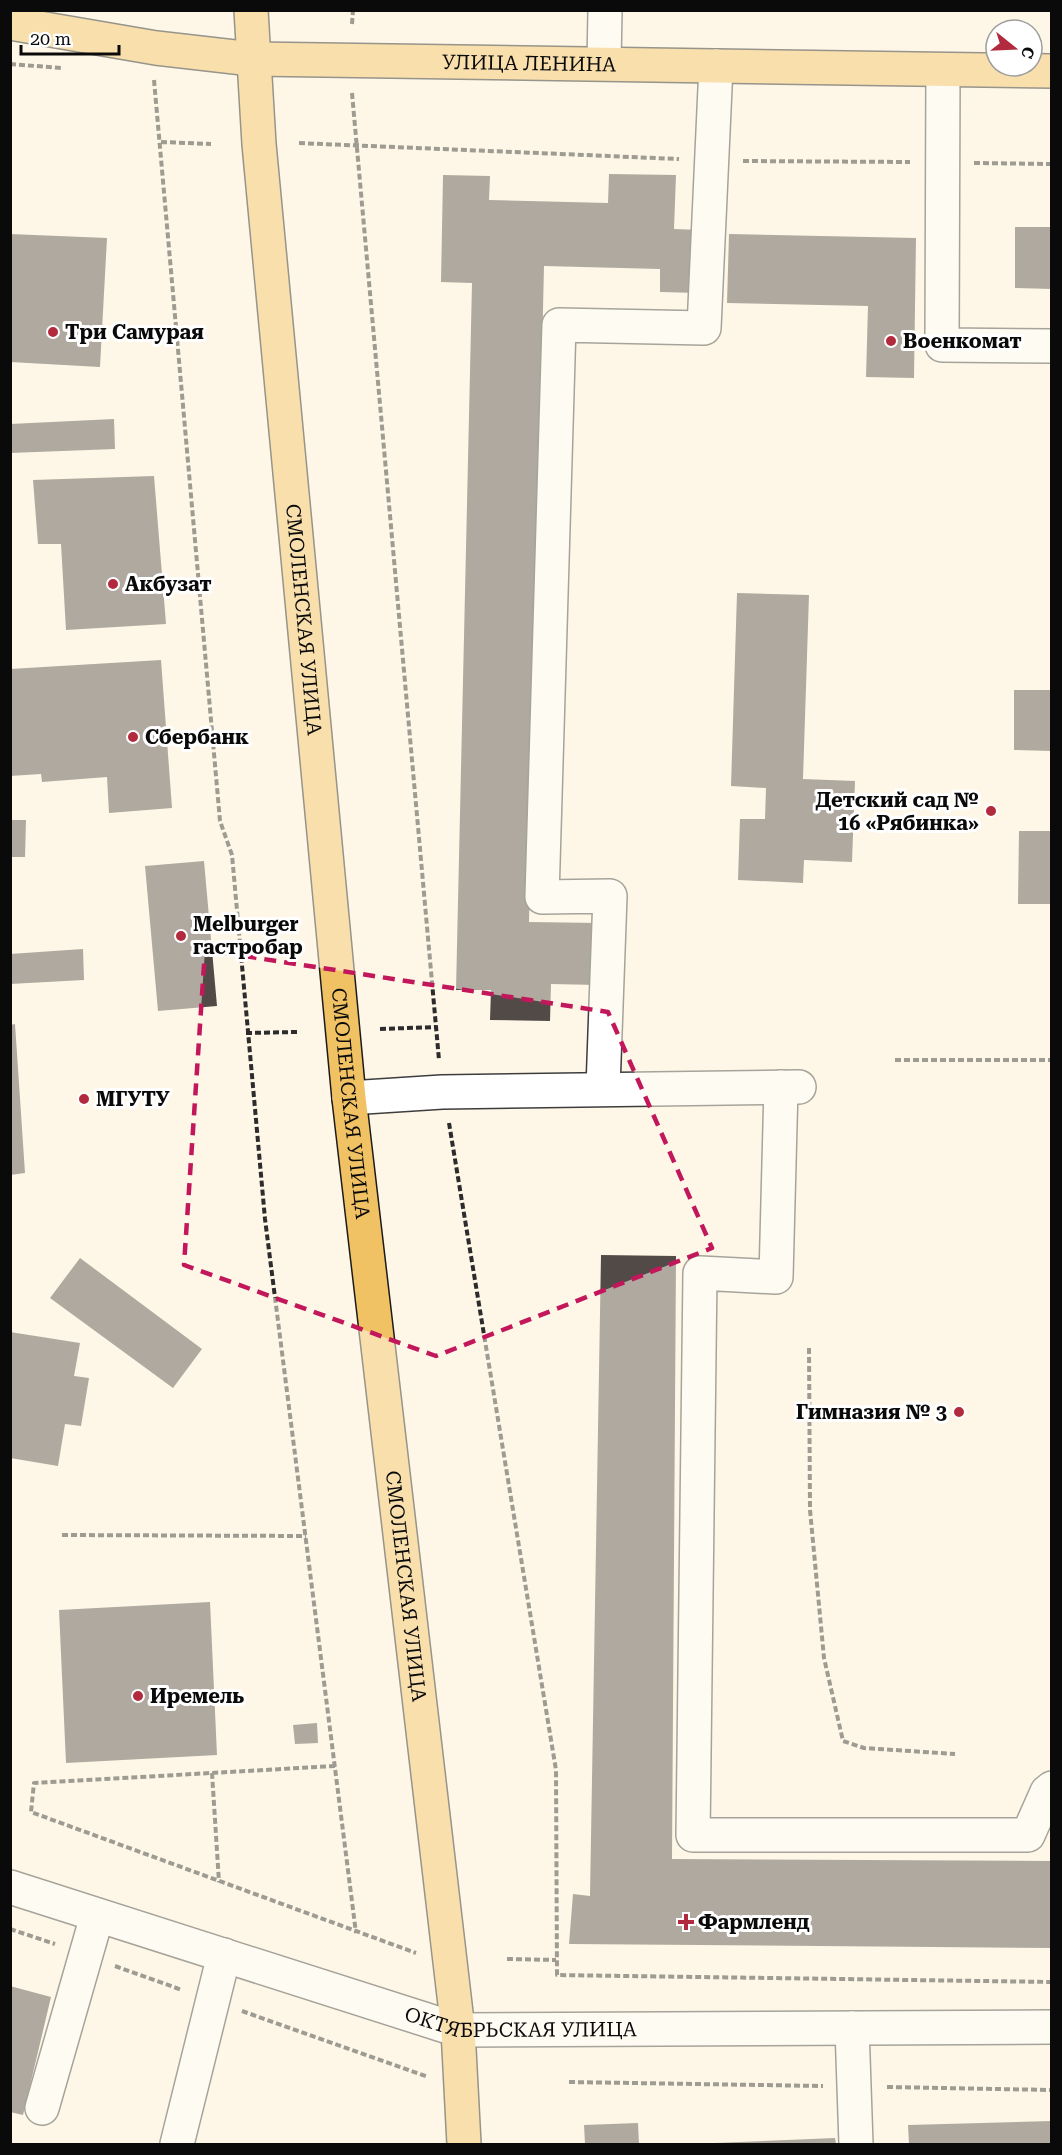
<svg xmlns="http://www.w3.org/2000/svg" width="1062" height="2155" viewBox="0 0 1062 2155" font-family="'Roboto Serif',serif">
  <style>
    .building { fill: #514a47 }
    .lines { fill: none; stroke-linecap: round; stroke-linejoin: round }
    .minor-casing { stroke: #3d3d3d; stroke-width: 36 }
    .major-casing { stroke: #1b1b1b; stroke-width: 36 }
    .path { stroke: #2c2c2c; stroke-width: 4; stroke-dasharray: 6 3; stroke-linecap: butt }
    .minor { stroke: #fff; stroke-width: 33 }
    .major { stroke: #f1c264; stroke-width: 33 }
    .marked { fill: none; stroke: #c2185b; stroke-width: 4.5; stroke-dasharray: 12 8; stroke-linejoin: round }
    .poi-dot { fill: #b12a3d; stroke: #fff; stroke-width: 2 }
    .labels { text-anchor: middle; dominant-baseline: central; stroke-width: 6; stroke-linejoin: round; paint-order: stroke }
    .street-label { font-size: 20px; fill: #0a0a0a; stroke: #fff }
    .poi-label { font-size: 20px; font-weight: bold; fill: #0a0a0a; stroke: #fff; text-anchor: start }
  </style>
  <rect width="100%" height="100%" fill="#fef7e7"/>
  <!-- building -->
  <path class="building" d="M 609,174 L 676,175 L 674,229 L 701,230 L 699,293 L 660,292 L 660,269 L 544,266 L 529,922 L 599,923 L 598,985 L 551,984 L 550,1021 L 490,1020 L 491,990 L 456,990 L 472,283 L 441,282 L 443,175 L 490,176 L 489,200 L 608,203 Z
    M 1015,227 L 1052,227 L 1052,289 L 1015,288 Z
    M 10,234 L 107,238 L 100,367 L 10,362 Z
    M 729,234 L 916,238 L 914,378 L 866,377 L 868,306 L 727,303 Z
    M 114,419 L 115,449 L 10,453 L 10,424 Z
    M 154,476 L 166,624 L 66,630 L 61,544 L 38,544 L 33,480 Z
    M 737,593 L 809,595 L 803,779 L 855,781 L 852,862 L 804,860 L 803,883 L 738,880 L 740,819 L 765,819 L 766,788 L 731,786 Z
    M 161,660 L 172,808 L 109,813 L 107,777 L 42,782 L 41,774 L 10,776 L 10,669 Z
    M 1014,690 L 1052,690 L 1052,751 L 1014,750 Z
    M 10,820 L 26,820 L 25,857 L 10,857 Z
    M 1019,831 L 1052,831 L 1052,904 L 1018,904 Z
    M 204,861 L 217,1006 L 158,1011 L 145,866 Z
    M 83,949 L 84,980 L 10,984 L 10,954 Z
    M 15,1024 L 25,1173 L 10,1175 L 10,1025 Z
    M 601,1255 L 676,1256 L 672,1859 L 1052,1861 L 1052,1948 L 569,1944 L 573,1894 L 590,1896 Z
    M 80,1258 L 202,1349 L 173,1388 L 50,1298 Z
    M 10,1332 L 80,1343 L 74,1376 L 89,1378 L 81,1426 L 65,1424 L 58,1466 L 10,1458 Z
    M 210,1602 L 217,1755 L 66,1763 L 59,1610 Z
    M 317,1723 L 318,1743 L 295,1744 L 293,1725 Z
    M 10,1986 L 51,1997 L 23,2115 L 10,2112 Z
    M 1052,2121 L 1052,2144 L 909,2144 L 908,2125 Z
    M 638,2123 L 639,2144 L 585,2144 L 584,2125 Z
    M 835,2138 L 836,2144 L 715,2144 L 715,2143 Z"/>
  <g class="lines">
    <!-- minor casing -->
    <g class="minor-casing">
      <g id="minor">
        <path d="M 604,63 L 605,10"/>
        <path d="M 943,70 L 942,345 L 1052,346"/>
        <path d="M 781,1087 L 776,1277 L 700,1273 L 693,1835 L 1028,1835 L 1047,1792 L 1052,1788"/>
        <path d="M 603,1088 L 610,896 L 542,897 L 559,325 L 704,328 L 716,66"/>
        <path d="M 349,1098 L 442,1092 L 799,1087"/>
        <path id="s1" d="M 10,1887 L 458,2030 L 1052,2027"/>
        <path d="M 852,2028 L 856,2144"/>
        <path d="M 42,2108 L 97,1916"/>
        <path d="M 177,2144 L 224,1955"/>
      </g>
    </g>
    <!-- major casing -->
    <g class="major-casing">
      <g id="major">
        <path id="s2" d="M 251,10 L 259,144 L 349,1098 L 458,2030 L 464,2144"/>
        <path id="s3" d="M 10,23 L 156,48 L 252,59 L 1052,71"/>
      </g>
    </g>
    <!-- path -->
    <path class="path" d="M 352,24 L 353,10
      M 10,64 L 61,68
      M 154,80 L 220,821 L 232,855 L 265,1219 L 356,1933
      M 352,93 L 439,1060
      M 161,142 L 211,144
      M 299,143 L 679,159
      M 743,161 L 910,162
      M 974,163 L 1052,164
      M 380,1029 L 436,1027
      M 246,1033 L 297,1032
      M 895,1060 L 1052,1060
      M 449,1123 L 556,1770 L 557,1975 L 1052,1982
      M 809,1348 L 810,1510 L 824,1658 L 843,1741 L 864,1748 L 955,1754
      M 62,1535 L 306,1536
      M 335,1766 L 34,1783 L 31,1812 L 416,1953
      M 212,1773 L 219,1882
      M 10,1929 L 55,1944
      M 507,1959 L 556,1960
      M 115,1966 L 182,1990
      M 242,2011 L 428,2077
      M 569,2082 L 823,2086
      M 887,2087 L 1052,2090"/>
    <!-- minor -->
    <use href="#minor" class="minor"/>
    <!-- major -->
    <use href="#major" class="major"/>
  </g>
  <!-- marked area -->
  <path d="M0 0H1062V2155H0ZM 205,950 L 608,1012 L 712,1248 L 436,1356 L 184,1265 Z" fill="#fef7e7" fill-opacity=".55" fill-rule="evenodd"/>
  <path class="marked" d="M 205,950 L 608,1012 L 712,1248 L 436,1356 L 184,1265 Z"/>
  <!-- markers -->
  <g class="poi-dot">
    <circle cx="53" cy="332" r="6"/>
    <circle cx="891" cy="341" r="6"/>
    <circle cx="113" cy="584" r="6"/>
    <circle cx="133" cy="737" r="6"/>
    <circle cx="991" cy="811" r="6"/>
    <circle cx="181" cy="936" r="6"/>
    <circle cx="84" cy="1099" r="6"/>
    <circle cx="959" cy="1412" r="6"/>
    <circle cx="138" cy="1696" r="6"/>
    <path d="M683 1913h6v6h6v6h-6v6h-6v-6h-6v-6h6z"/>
  </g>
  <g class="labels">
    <!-- street labels -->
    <g class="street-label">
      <text stroke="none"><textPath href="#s3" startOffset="522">УЛИЦА ЛЕНИНА</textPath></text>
      <text stroke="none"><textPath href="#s2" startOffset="612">СМОЛЕНСКАЯ УЛИЦА</textPath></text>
      <text stroke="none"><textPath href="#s2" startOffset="1098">СМОЛЕНСКАЯ УЛИЦА</textPath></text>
      <text stroke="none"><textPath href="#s2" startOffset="1584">СМОЛЕНСКАЯ УЛИЦА</textPath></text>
      <text stroke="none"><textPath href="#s1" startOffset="532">ОКТЯБРЬСКАЯ УЛИЦА</textPath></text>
    </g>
    <!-- poi labels -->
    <g class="poi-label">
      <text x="65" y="332">Три Самурая</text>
      <text x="903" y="341">Военкомат</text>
      <text x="125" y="584">Акбузат</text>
      <text x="145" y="737">Сбербанк</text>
      <text x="979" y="800" text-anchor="end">Детский сад №<tspan x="979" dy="23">16 «Рябинка»</tspan></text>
      <text x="193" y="924">Melburger<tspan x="193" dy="23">гастробар</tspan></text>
      <text x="96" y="1099">МГУТУ</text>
      <text x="947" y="1412" text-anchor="end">Гимназия № 3</text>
      <text x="150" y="1696">Иремель</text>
      <text x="698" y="1922">Фармленд</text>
    </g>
  </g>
  <!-- border -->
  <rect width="1062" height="2155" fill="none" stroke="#0a0a0a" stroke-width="24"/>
  <!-- north arrow -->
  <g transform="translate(1014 48) rotate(108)"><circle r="28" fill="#ffffff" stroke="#9d9d9d" stroke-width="1.5"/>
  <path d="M0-4.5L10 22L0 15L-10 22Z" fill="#b12a3d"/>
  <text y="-9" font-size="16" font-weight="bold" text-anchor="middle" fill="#0a0a0a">С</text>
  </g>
  <!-- scale -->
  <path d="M21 45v9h98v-9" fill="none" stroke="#0a0a0a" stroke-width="3"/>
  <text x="30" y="45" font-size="18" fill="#0a0a0a" stroke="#ffffff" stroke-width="4.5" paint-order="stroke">20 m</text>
</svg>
